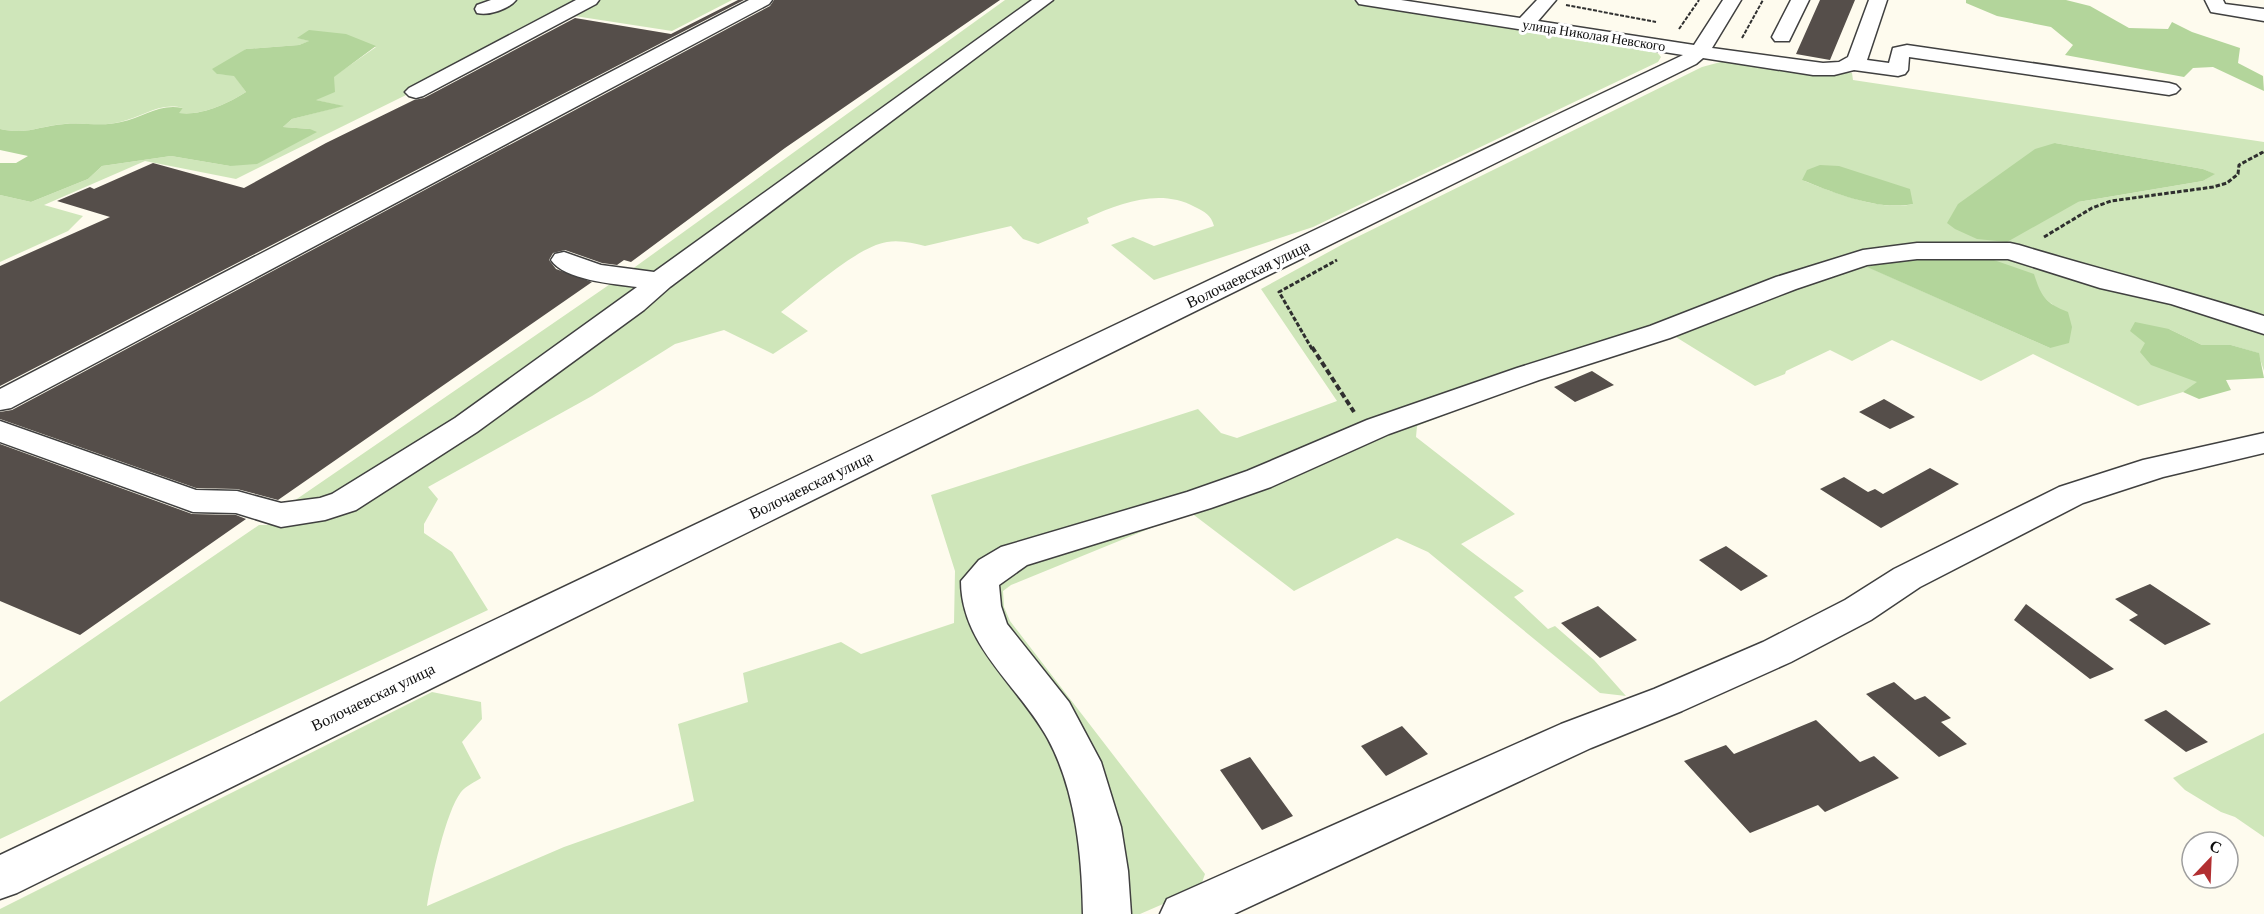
<svg xmlns="http://www.w3.org/2000/svg" width="2264" height="914" viewBox="0 0 2264 914" font-family="'Crimson Pro',serif">
  <style>
    .green { fill: #cfe6ba; fill-rule: evenodd }
    .forest { fill: #b3d59b }
    .building { fill: #554e4a }
    .lines { fill: none; stroke-linecap: round; stroke-linejoin: round }
    .minor-casing { stroke: #404040; stroke-width: 3 }
    .path-far2 { stroke: #2f2f2f; stroke-width: 2; stroke-dasharray: 4 1.5; stroke-linecap: butt }
    .path-far1 { stroke: #2f2f2f; stroke-width: 3; stroke-dasharray: 4.5 2; stroke-linecap: butt }
    .path { stroke: #2f2f2f; stroke-width: 4; stroke-dasharray: 6 3; stroke-linecap: butt }
    .minor { fill: #fff; fill-rule: evenodd }
    .labels { text-anchor: middle; dominant-baseline: central; stroke-width: 6; stroke-linejoin: round; paint-order: stroke }
    .far-street-label { font-size: 14px; fill: #0d0d0d; stroke: #fff }
    .street-label { font-size: 16px; fill: #0d0d0d; stroke: #fff }
  </style>
  <rect width="100%" height="100%" fill="#fefbee"/>
  <!-- green -->
  <path class="green" d="M 0,0 L 732,0 L 672,31 L 568,15 L 236,179 L 145,161 L 44,205 L 83,216 L 68,231 L 0,262 L 0,195 L 31,202 L 88,179 L 102,166 L 171,156 L 230,166 L 310,129 L 283,127 L 292,119 L 342,106 L 315,100 L 333,77 L 376,47 L 298,38 L 310,41 L 299,45 L 246,49 L 217,74 L 234,75 L 246,92 C 227,104 201,116 178,113 L 183,108 C 159,102 143,117 120,122 C 102,127 83,122 64,124 C 38,126 28,135 0,129 Z
    M 1005,0 L 1037,0 L 515,383 L 340,496 L 291,503 L 635,267 Z
    M 1051,0 L 1352,0 L 1632,43 L 1655,50 L 1661,57 L 1658,62 L 1313,227 L 1154,280 L 1111,245 L 1133,237 L 1154,246 L 1214,226 C 1211,215 1205,212 1195,207 C 1160,188 1121,203 1087,218 L 1089,223 L 1038,244 L 1023,239 L 1011,226 L 925,246 C 913,243 900,240 887,242 C 858,246 806,293 781,312 L 808,331 L 773,354 L 724,330 L 675,344 L 592,396 L 428,487 L 438,499 L 424,524 L 424,533 L 452,552 L 488,610 L 0,839 L 0,702 L 259,525 L 292,525 L 360,505 L 412,474 L 646,305 Z
    M 1728,60 L 1852,73 L 1853,80 L 2264,142 L 2264,371 L 2258,353 L 2231,345 L 2202,345 L 2169,329 L 2198,383 L 2183,392 L 2138,406 L 2033,354 L 1981,381 L 1892,340 L 1852,361 L 1830,350 L 1786,371 L 1785,374 L 1755,386 L 1671,334 L 1535,380 L 1417,426 L 1416,437 L 1515,514 L 1461,544 L 1524,591 L 1514,597 L 1548,629 L 1555,626 L 1594,660 L 1626,696 L 1600,693 L 1428,552 L 1397,538 L 1294,591 L 1190,512 L 1011,585 L 1003,591 L 1004,607 L 1010,621 L 1205,874 L 1200,888 L 1140,914 L 0,914 L 0,909 L 432,692 L 481,702 L 482,719 L 462,742 L 481,778 C 475,782 466,786 461,792 C 446,811 431,880 427,906 L 564,847 L 694,801 L 678,724 L 748,702 L 743,673 L 841,642 L 861,654 L 954,623 L 955,571 L 931,495 L 1198,409 L 1221,433 L 1237,438 L 1337,401 L 1261,289 L 1345,243 L 1702,67 ZM 2055,143 L 2203,169 L 2214,174 L 2203,181 L 2078,202 ZM 1802,180 L 1913,204 C 1882,212 1832,192 1802,180 ZM 1868,267 L 2040,295 L 2056,307 L 2050,348 Z
    M 2264,733 L 2264,837 L 2235,817 L 2221,812 L 2185,790 L 2173,778 Z"/>
  <!-- forest -->
  <path class="forest" d="M 1966,0 L 2066,0 L 2090,6 L 2129,28 L 2168,29 L 2172,22 L 2192,32 L 2240,48 L 2238,63 L 2263,76 L 2264,91 L 2213,67 L 2193,68 L 2184,77 L 2065,55 L 2073,45 L 2051,27 L 1997,16 L 1966,3 Z
    M 309,30 L 346,34 L 376,46 L 334,77 L 335,92 L 316,100 L 344,106 L 292,119 L 283,127 L 310,129 L 317,132 L 257,164 L 230,166 L 171,156 L 102,166 L 88,179 L 31,202 L 0,195 L 0,163 L 16,163 L 28,156 L 0,150 L 0,129 C 28,135 38,126 65,124 C 83,122 102,127 121,122 C 144,117 159,103 183,108 L 179,113 C 201,116 227,104 246,92 L 234,76 L 217,74 L 212,69 L 246,49 L 299,45 L 309,41 L 297,38 Z
    M 2055,143 L 2203,169 L 2215,174 L 2203,181 L 2078,202 L 2007,242 L 1977,239 L 1955,229 L 1947,223 L 1958,204 L 2035,149 Z
    M 1820,165 L 1839,166 L 1910,189 L 1913,204 C 1877,211 1835,193 1802,180 L 1807,170 Z
    M 1930,258 L 1991,259 L 2034,274 C 2041,296 2045,303 2068,312 L 2072,327 L 2069,343 L 2050,348 L 1867,267 L 1898,260 Z
    M 2135,322 L 2169,329 L 2202,345 L 2231,345 L 2259,353 L 2264,378 L 2226,380 L 2231,390 L 2199,399 L 2183,392 L 2197,382 L 2151,365 L 2140,352 L 2145,343 L 2130,331 Z"/>
  <!-- building -->
  <path class="building" d="M 738,0 L 744,0 L 0,386 L 0,266 L 110,217 L 57,201 L 90,187 L 94,189 L 153,163 L 244,188 L 326,143 L 414,100 L 424,98 L 575,18 L 671,34 Z
    M 774,0 L 1000,0 L 785,148 L 631,262 L 624,260 L 617,265 L 602,263 L 565,250 L 553,253 L 549,260 L 556,269 L 592,282 L 278,500 L 237,489 L 196,488 L 0,419 L 0,412 L 12,410 L 770,6 Z
    M 1820,0 L 1855,0 L 1830,60 L 1796,54 Z
    M 1592,371 L 1614,385 L 1575,402 L 1554,387 Z
    M 1884,399 L 1915,417 L 1890,429 L 1859,412 Z
    M 0,444 L 192,514 L 236,515 L 246,519 L 80,635 L 0,601 Z
    M 1930,468 L 1959,484 L 1881,528 L 1820,489 L 1844,477 L 1868,492 L 1875,489 L 1883,494 Z
    M 1726,546 L 1768,576 L 1741,591 L 1699,560 Z
    M 2150,584 L 2211,624 L 2165,645 L 2129,620 L 2138,615 L 2115,599 Z
    M 2026,604 L 2114,669 L 2090,679 L 2014,620 Z
    M 1598,606 L 1637,640 L 1600,658 L 1561,623 Z
    M 1894,682 L 1915,700 L 1925,696 L 1951,718 L 1941,722 L 1967,744 L 1939,757 L 1866,694 Z
    M 2166,710 L 2208,742 L 2186,752 L 2144,720 Z
    M 1816,720 L 1860,762 L 1874,756 L 1899,778 L 1825,812 L 1818,805 L 1750,833 L 1684,761 L 1726,745 L 1734,754 Z
    M 1402,726 L 1428,754 L 1386,776 L 1361,746 Z
    M 1250,757 L 1293,816 L 1262,830 L 1220,770 Z"/>
  <g class="lines">
    <!-- minor casing -->
    <g class="minor-casing">
      <path id="minor" d="M 491,0 L 516,0 C 509,9 489,16 477,13 L 475,9 L 477,5 Z
        M 576,0 L 599,0 L 596,4 L 423,96 L 416,98 L 409,96 L 405,92 L 409,88 Z
        M 749,0 L 772,0 L 769,4 L 11,408 L 0,410 L 0,389 Z
        M 1032,0 L 1053,0 L 670,287 L 644,310 L 477,432 L 356,510 L 325,520 L 281,527 L 236,513 L 193,512 L 0,442 L 0,421 L 196,490 L 237,491 L 281,503 L 320,498 L 332,494 L 455,418 L 637,287 C 614,284 564,280 551,260 L 555,254 L 564,252 L 601,265 L 654,272 Z
        M 1356,0 L 1401,0 L 1520,18 L 1537,0 L 1556,0 L 1538,21 L 1694,45 L 1723,0 L 1741,0 L 1712,48 L 1823,63 L 1839,62 L 1848,57 L 1869,0 L 1887,0 L 1867,60 L 1889,63 L 1893,48 L 1907,45 L 2169,83 L 2176,85 L 2180,89 L 2176,93 L 2169,95 L 1909,57 L 1908,70 L 1905,74 L 1898,76 L 1854,70 L 1834,75 L 1813,75 L 1703,58 L 1696,64 L 17,893 L 0,899 L 0,855 L 1683,55 L 1365,5 L 1359,4 Z
        M 1791,0 L 1809,0 L 1789,41 L 1775,41 L 1772,37 Z
        M 2205,0 L 2223,0 L 2225,4 L 2264,9 L 2264,21 L 2211,12 Z
        M 1917,243 L 2010,243 L 2019,245 C 2101,270 2183,290 2264,316 L 2264,334 L 2171,304 L 2100,288 L 2008,259 L 1917,259 L 1867,265 L 1796,289 L 1670,338 L 1539,380 L 1389,434 L 1271,487 L 1211,508 L 1027,565 L 999,585 L 1001,606 L 1007,624 L 1069,702 L 1101,762 L 1121,827 L 1128,871 L 1131,914 L 1083,914 C 1082,856 1076,791 1048,739 C 1019,686 961,646 961,581 L 979,560 L 1001,547 L 1187,492 L 1247,471 L 1367,420 L 1517,368 L 1650,326 L 1776,277 L 1863,250 Z
        M 2264,433 L 2264,453 L 2163,477 L 2083,503 L 1920,587 L 1871,620 L 1791,662 L 1682,711 L 1591,748 L 1234,914 L 1160,914 L 1167,899 L 1561,724 L 1654,689 L 1763,642 L 1845,600 L 1894,569 L 2059,487 L 2143,460 Z"/>
    </g>
    <!-- path-far2 -->
    <path class="path-far2" d="M 1566,5 L 1656,22
      M 1679,29 L 1699,0
      M 1742,38 L 1763,0
      M 2260,154 L 2264,152"/>
    <!-- path-far1 -->
    <path class="path-far1" d="M 2044,237 L 2092,208 L 2111,201 L 2213,187 L 2227,183 L 2238,174 L 2239,165 L 2263,152
      M 1312,349 L 1279,292 L 1337,260"/>
    <!-- path -->
    <path class="path" d="M 1312,347 L 1354,412"/>
    <!-- minor -->
    <use href="#minor" class="minor"/>
  </g>
  <g class="labels">
    <!-- far-street labels -->
    <g class="far-street-label">
      <text transform="translate(1594 35) rotate(9)">улица Николая Невского</text>
    </g>
    <!-- street labels -->
    <g class="street-label">
      <text transform="translate(1248 274) rotate(-26)">Волочаевская улица</text>
      <text transform="translate(811 485) rotate(-26)">Волочаевская улица</text>
      <text transform="translate(373 697) rotate(-26)">Волочаевская улица</text>
    </g>
  </g>
  <!-- north arrow -->
  <g transform="translate(2210 860) rotate(23)"><circle r="28" fill="#ffffff" stroke="#9e9e9e" stroke-width="1.5"/>
  <path d="M0-4.5L10 22L0 15L-10 22Z" fill="#b22f31"/>
  <text y="-9" font-size="16" font-weight="bold" text-anchor="middle" fill="#0d0d0d">С</text>
  </g>
</svg>
